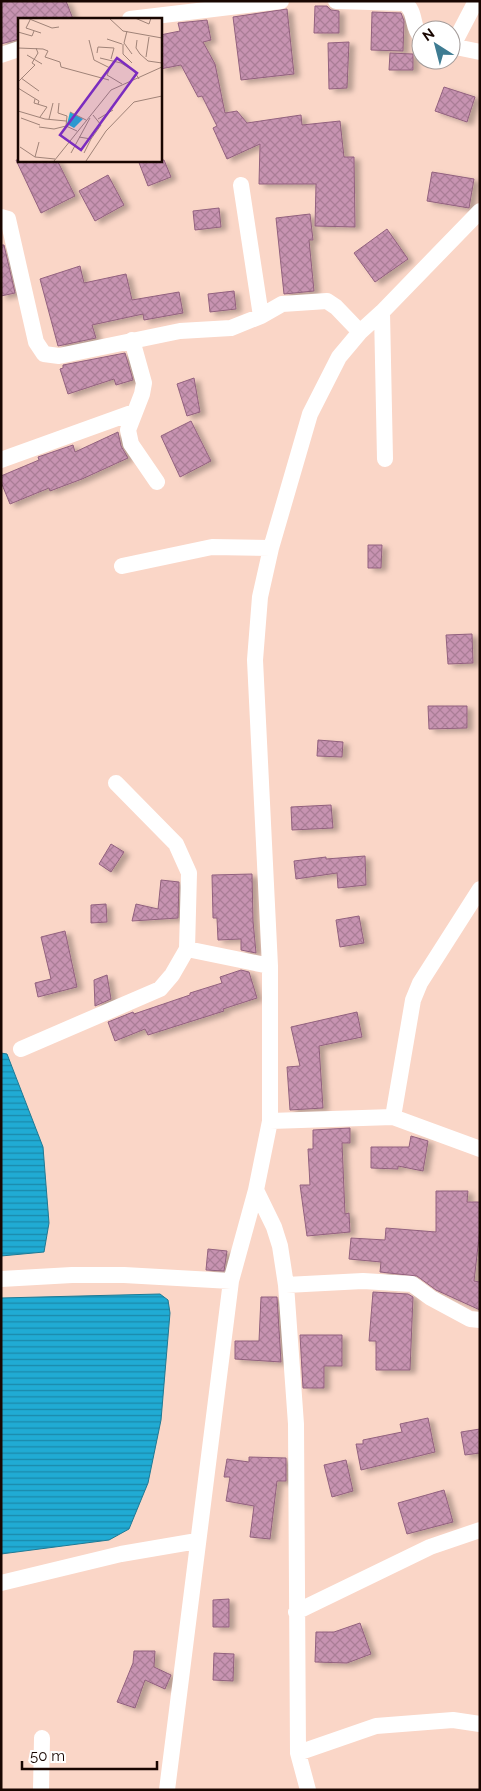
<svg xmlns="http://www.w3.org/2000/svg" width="481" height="1791" viewBox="0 0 481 1791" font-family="Raleway,sans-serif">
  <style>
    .water { fill: url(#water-rules); stroke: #1e7a95 }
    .building { fill: url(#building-cross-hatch); stroke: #92617e; filter: url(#shadow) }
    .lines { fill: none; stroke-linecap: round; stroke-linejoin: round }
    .street { stroke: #fff; stroke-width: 16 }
    .inset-road { fill: none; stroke: #a08378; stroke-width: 1 }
    .view { fill: #7b2cbf; fill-opacity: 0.15; stroke: #7b2cbf; stroke-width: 2.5 }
    .inset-edge { fill: none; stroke: #180601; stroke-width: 2.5 }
  </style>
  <defs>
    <pattern id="water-rules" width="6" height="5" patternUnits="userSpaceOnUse" patternTransform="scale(1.25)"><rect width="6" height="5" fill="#20abd4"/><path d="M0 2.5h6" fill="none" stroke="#1b89aa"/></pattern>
    <pattern id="building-cross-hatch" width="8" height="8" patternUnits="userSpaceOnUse" patternTransform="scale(1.25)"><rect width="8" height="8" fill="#c793b1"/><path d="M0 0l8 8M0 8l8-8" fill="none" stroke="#aa7d96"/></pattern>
    <filter id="shadow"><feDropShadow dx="5.5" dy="3" stdDeviation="2.5" flood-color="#0004"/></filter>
  </defs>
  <rect width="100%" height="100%" fill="#fad6c7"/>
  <!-- water -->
  <path class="water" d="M 1,1053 L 7,1054 L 43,1147 L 49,1223 L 44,1252 L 1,1256 Z
    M 160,1294 L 168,1300 L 170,1313 L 161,1420 L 148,1483 L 129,1529 L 109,1540 L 1,1554 L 1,1298 Z"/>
  <!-- building -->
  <path class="building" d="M 1,1 L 66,1 L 73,19 L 19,19 L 19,39 L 1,44 Z
    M 315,6 L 327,6 L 331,10 L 339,11 L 339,33 L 314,33 Z
    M 287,9 L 294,74 L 241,80 L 233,17 Z
    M 372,12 L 401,13 L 404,21 L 403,51 L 371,50 Z
    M 207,20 L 211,40 L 203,42 L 215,64 L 225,113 L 237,111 L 247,123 L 301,115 L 302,125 L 340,121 L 344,157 L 354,157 L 355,227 L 315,226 L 316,184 L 259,184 L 260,144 L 227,159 L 213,128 L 217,126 L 202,96 L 198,97 L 181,65 L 160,69 L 160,35 L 180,31 L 178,23 Z
    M 349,42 L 347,88 L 329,89 L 328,43 Z
    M 390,53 L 413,54 L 413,70 L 389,70 Z
    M 444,87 L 475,97 L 467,122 L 435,111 Z
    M 16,160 L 57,160 L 75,196 L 41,213 Z
    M 138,160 L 164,160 L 171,177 L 148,186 Z
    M 432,172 L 474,179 L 469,208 L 427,201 Z
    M 108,175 L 124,205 L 95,221 L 79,191 Z
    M 219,208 L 221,227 L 195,230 L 193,211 Z
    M 310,214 L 313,240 L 309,240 L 314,291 L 284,294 L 276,218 Z
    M 387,229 L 408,259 L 375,282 L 354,253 Z
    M 1,245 L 4,245 L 15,293 L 1,296 Z
    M 80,266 L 84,283 L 126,274 L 132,300 L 179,292 L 183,313 L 144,320 L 143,314 L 92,325 L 96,338 L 58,346 L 40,279 Z
    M 234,291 L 236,309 L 210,312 L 208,294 Z
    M 125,353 L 133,380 L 116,385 L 114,379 L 68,394 L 60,369 L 63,368 L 63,365 Z
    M 194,378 L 200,412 L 187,416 L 177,384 Z
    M 191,421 L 211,461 L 180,477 L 161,436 Z
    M 118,432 L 121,446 L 128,458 L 82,479 L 50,491 L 49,488 L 10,504 L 1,482 L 1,476 L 39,460 L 38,457 L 73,445 L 75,452 Z
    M 368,545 L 382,545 L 381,568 L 368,568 Z
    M 472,634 L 473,663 L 448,664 L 446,635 Z
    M 428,706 L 467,706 L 467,728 L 429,729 Z
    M 318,740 L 343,742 L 342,757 L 317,756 Z
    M 331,805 L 333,828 L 292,830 L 291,807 Z
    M 111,844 L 124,852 L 111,872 L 99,864 Z
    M 365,856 L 366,885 L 338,888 L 337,873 L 296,879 L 294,861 L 326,857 L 326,859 Z
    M 252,874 L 253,921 L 256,953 L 241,950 L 241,939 L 218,940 L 217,918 L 213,918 L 212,875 Z
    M 161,880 L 179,882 L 178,918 L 132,921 L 136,904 L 158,909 Z
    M 106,904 L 107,922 L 91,923 L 91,905 Z
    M 359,916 L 364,943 L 340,947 L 336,920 Z
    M 65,931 L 77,987 L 38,997 L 35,983 L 51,979 L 41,937 Z
    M 241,970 L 249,972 L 257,998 L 223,1009 L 224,1011 L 148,1035 L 145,1029 L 115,1041 L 108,1022 L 133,1012 L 134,1014 L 190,995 L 190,993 L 222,983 L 220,977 Z
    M 107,975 L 111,999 L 95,1006 L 94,980 Z
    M 357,1012 L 362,1037 L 319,1046 L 323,1108 L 290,1110 L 287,1067 L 300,1066 L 291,1027 Z
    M 350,1128 L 350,1143 L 342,1143 L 345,1214 L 349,1213 L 350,1232 L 307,1236 L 300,1185 L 310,1185 L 308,1149 L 313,1149 L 313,1130 Z
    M 411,1136 L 428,1141 L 423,1171 L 398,1166 L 398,1169 L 371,1168 L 371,1147 L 409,1147 Z
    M 436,1191 L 468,1191 L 467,1202 L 480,1202 L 480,1229 L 474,1281 L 480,1282 L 480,1310 L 436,1290 L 417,1276 L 380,1272 L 381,1262 L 349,1259 L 351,1238 L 385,1240 L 386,1228 L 436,1232 Z
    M 208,1249 L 227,1251 L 224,1271 L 206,1270 Z
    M 373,1292 L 408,1294 L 413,1297 L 410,1370 L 376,1370 L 376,1341 L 369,1341 Z
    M 261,1297 L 277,1297 L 281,1362 L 235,1359 L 235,1341 L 259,1341 Z
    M 300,1335 L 342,1335 L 342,1366 L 324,1366 L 324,1388 L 303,1388 Z
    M 428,1418 L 435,1452 L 361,1470 L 356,1444 L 363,1444 L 363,1440 L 402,1432 L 400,1424 Z
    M 480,1429 L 480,1453 L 465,1455 L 461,1432 Z
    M 249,1457 L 286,1458 L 286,1481 L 277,1481 L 270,1539 L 250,1537 L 254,1506 L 226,1501 L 230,1477 L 224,1477 L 227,1459 L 249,1462 Z
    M 346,1460 L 353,1491 L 332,1497 L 324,1465 Z
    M 444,1490 L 453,1522 L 407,1534 L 398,1503 Z
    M 229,1599 L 229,1627 L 213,1627 L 213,1600 Z
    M 360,1623 L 371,1654 L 347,1663 L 315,1662 L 316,1632 L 334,1632 Z
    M 134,1651 L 155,1651 L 154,1667 L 171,1675 L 165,1689 L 145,1680 L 135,1708 L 117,1702 L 133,1663 Z
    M 214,1653 L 234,1654 L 233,1681 L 213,1680 Z"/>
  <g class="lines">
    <!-- street -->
    <path class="street" d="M 336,1 L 404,3 C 417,11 411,27 421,37
      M 130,19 L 281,1
      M 451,46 L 480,52
      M 452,47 L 476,1
      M 1,55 L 19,49
      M 241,185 L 261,316
      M 1,217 L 8,219 L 36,342 L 44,354 L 59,356 L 180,331 L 231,328 L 261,316 L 282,304 L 327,301 L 336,307 L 360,332
      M 382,312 L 385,459
      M 132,340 L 144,383 L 142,394 L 128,430 L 131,444 L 157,482
      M 1,460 L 134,412
      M 122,566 L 212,547 L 271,548
      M 187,949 L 270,966
      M 21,1049 L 160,989 L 172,975 L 187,949 L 189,873 L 176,844 L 116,783
      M 393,1117 L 413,1000 L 420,983 L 480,889
      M 270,1121 L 393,1117 L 480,1149
      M 256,1190 L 274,1227 L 280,1246 L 286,1285 L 296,1424 L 298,1753 L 308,1790
      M 1,1279 L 72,1275 L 124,1275 L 231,1281
      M 286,1285 L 363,1281 L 412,1284 L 431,1298 L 470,1319 L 480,1320
      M 1,1583 L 121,1554 L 197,1541
      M 296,1612 L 430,1547 L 480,1530
      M 298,1753 L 376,1726 L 453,1720 L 480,1724
      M 41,1790 L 42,1738
      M 167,1790 L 231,1281 L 256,1190 L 270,1121 L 270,966 L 255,660 L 260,597 L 271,548 L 310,414 L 339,357 L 360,332 L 382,312 L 480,211"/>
  </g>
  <!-- overview -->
  <g transform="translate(18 18)">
    <rect width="144" height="144" fill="#fad6c7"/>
    <path d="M 52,94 L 65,101 L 56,110 L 49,106 Z" fill="#20abd4"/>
    <path class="inset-road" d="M 9,0 L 34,10 L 41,9M 91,0 L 105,13 L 144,20M 117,0 L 131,6 L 133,0M 12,2 L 8,10 L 23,15M 109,13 L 106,25 L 114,36M 0,14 L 14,18 L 16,13M 89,21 L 104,26M 71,22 L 76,42 L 92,50 L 89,57 L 104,66M 119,22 L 118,30 L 122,36 L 130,43 L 144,45M 105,26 L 105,36 L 114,45M 0,30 L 25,31 L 30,33 L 27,39 L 42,44 L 43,49 L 91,62M 79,35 L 80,29 L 96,30 L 93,41M 9,37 L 24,46M 128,39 L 131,19M 82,40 L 103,45 L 116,53 L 121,61M 3,60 L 21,73M 0,64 L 17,47 L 14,45 L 20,35 L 18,30M 0,70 L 21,83 L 20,86M 17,81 L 16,85 L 29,89 L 22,99M 41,85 L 40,95 L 49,98 L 48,108M 0,93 L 27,101 L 48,103M 52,94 L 68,102M 3,100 L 22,107M 31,101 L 35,85M 80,101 L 95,92M 21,109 L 36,111 L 48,108 L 59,113M 61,119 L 73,121 L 83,107 L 75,97M 2,129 L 17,139 L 37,141M 53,135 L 72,100M 66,135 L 73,121M 17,139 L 21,124M 36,143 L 93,72 L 144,49M 68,143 L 88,113 L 116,84 L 144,78"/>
    <path class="view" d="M 99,40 L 119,55 L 63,132 L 42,117 Z"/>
    <rect width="144" height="144" class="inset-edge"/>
  </g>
  <!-- border -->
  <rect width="481" height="1791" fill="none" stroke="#180601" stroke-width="5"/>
  <!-- north arrow -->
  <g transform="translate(436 45) rotate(324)"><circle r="24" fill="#ffffff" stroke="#a39b99"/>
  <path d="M0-4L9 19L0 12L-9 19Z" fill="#3e7c92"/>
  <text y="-8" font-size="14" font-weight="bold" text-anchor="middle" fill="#180601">N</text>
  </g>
  <!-- scale -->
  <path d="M22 1761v8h135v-8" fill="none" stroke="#180601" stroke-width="2.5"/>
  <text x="30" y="1761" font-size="15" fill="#180601" stroke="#ffffff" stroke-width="4" paint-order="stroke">50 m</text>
</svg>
